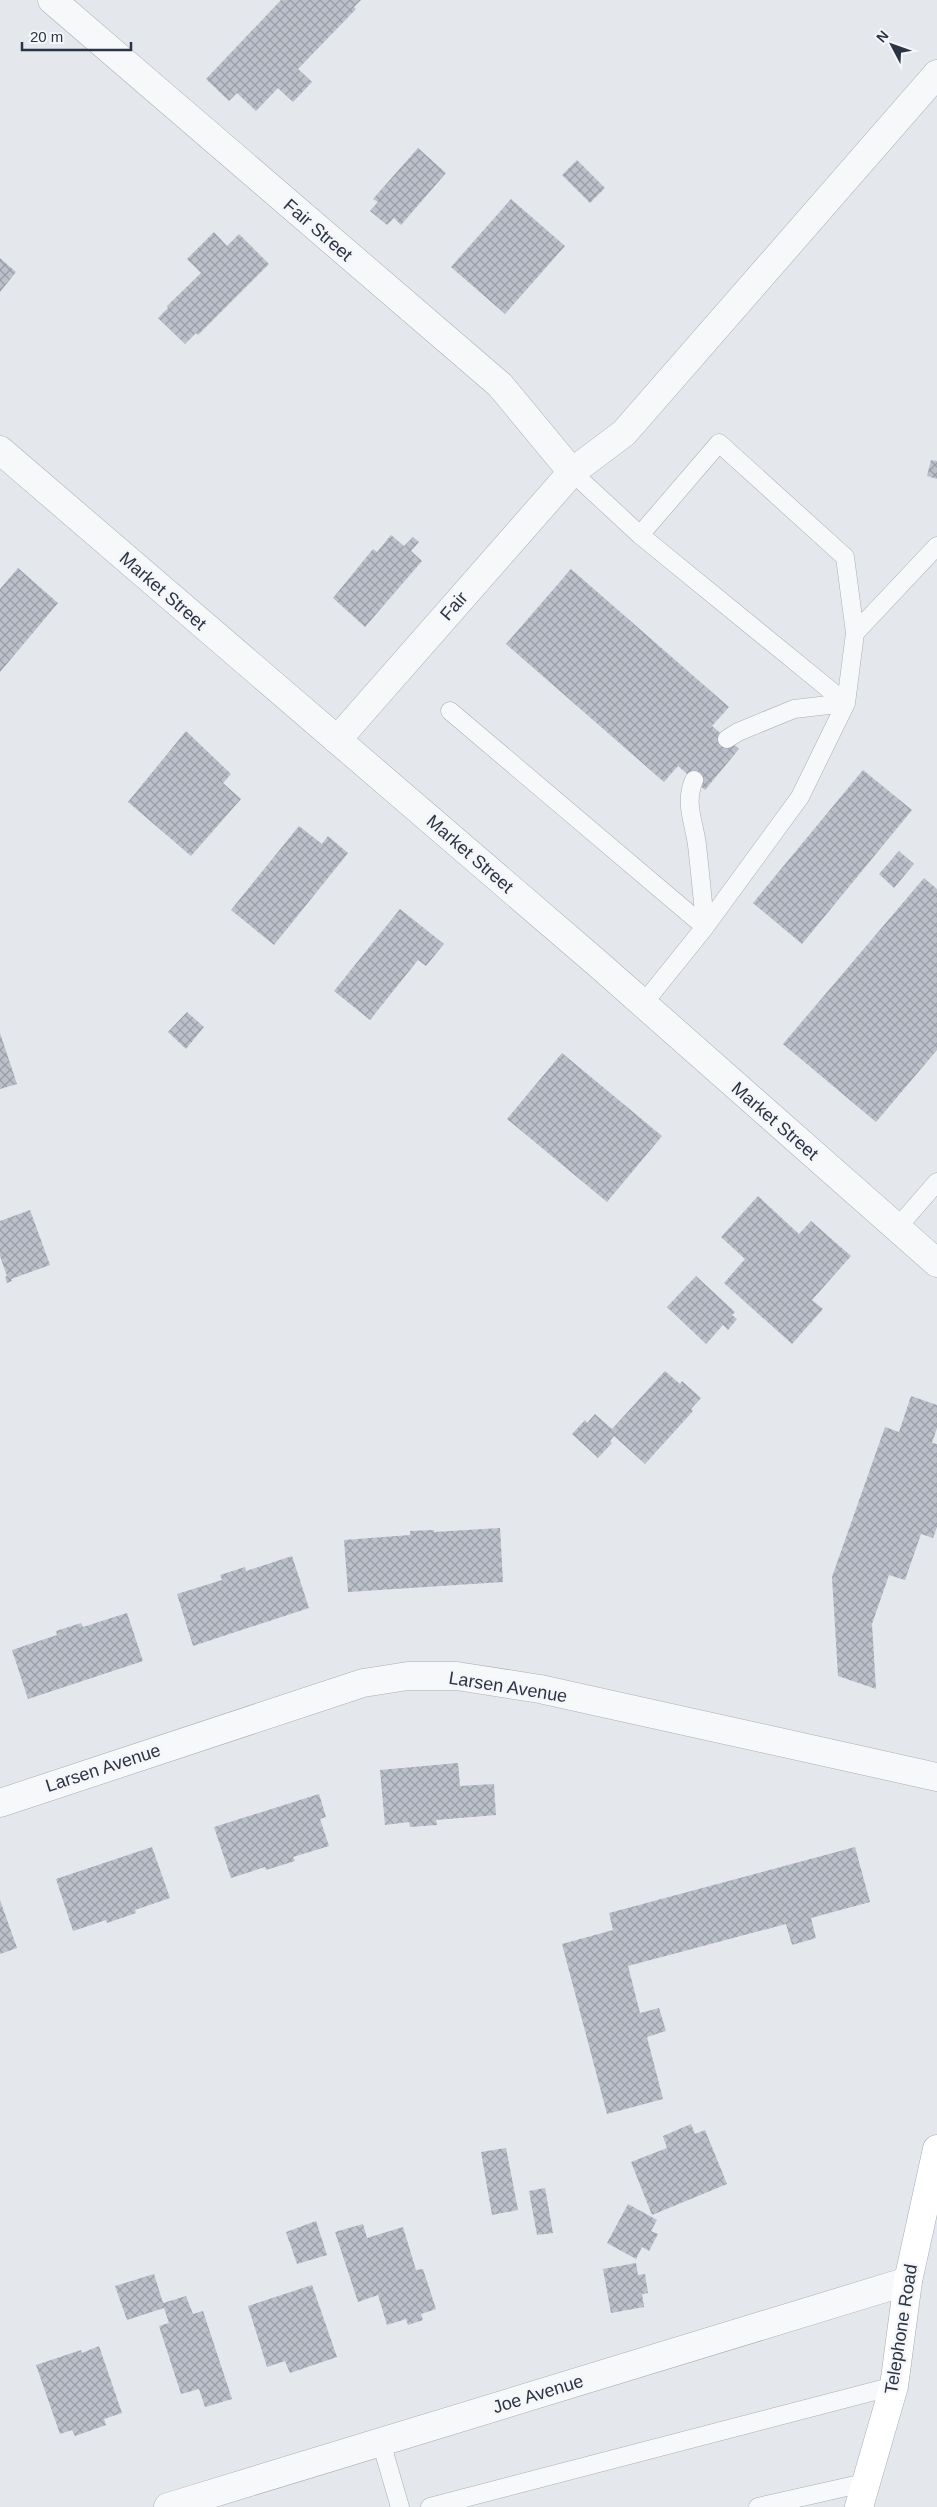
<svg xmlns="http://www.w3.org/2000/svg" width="937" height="2507" viewBox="0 0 937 2507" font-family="Arial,sans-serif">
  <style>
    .building { fill: url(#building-cross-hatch) }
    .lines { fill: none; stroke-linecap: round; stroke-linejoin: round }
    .service-casing { stroke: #a9aeb7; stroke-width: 19 }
    .minor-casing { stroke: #a9aeb7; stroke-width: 29 }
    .primary-casing { stroke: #a3abb8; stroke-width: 29 }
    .service { stroke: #f7f8fa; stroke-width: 18 }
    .minor { stroke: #f7f8fa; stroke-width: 28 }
    .primary { stroke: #fff; stroke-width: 28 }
    .labels { text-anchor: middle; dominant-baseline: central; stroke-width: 5; stroke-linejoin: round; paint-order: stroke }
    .street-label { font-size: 18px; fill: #2b3445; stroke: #f4f6f9 }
  </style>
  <defs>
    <pattern id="building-cross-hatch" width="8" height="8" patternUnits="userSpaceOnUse" patternTransform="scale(1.25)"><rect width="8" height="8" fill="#bbc0ca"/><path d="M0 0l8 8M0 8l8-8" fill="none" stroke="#989da6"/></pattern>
  </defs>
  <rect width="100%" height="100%" fill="#e4e7ec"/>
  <!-- building -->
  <path class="building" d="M 281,0 L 361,0 L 354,7 L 356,9 L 298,69 L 312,82 L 293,102 L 278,88 L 256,111 L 237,93 L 229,101 L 206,79 Z
    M 418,148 L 446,173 L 401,225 L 394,218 L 387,225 L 370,211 L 378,202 L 373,199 Z
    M 577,160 L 605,188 L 590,203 L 562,175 Z
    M 511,199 L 565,246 L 505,314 L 451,267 Z
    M 214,232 L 227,246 L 239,234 L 269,264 L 198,335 L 196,333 L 185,344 L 158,318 L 168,308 L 167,306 L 201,273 L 187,259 Z
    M 0,258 L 16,272 L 0,292 Z
    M 931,460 L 937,461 L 937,479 L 927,476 Z
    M 391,535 L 404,546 L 413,537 L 419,542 L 411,551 L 422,561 L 365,627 L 333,598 L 373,549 L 377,552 Z
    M 18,568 L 58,603 L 0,672 L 0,589 Z
    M 571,569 L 729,707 L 712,726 L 739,749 L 705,790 L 678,766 L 664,782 L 506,644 Z
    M 186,731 L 231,774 L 223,783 L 241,799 L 191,856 L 128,802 Z
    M 863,770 L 912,810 L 802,944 L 753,903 Z
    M 299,826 L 322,844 L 328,836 L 348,853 L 274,945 L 231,910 Z
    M 899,851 L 914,864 L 894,888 L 879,874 Z
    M 924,878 L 937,889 L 937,1050 L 876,1122 L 783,1044 Z
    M 400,909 L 444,944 L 426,966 L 418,960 L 370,1020 L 334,991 Z
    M 187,1012 L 204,1027 L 186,1049 L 168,1032 Z
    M 0,1033 L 17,1084 L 0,1089 Z
    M 562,1053 L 662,1136 L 607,1202 L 507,1119 Z
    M 758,1196 L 799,1234 L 811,1221 L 851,1256 L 812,1300 L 823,1309 L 792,1344 L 724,1283 L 745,1259 L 721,1237 Z
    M 30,1210 L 50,1265 L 11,1279 L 12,1281 L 7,1283 L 5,1277 L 7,1276 L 0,1256 L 0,1221 Z
    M 696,1276 L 735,1312 L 732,1315 L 737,1319 L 728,1330 L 723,1325 L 706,1344 L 667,1307 Z
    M 665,1371 L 680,1384 L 682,1381 L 701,1398 L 691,1409 L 693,1411 L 645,1464 L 614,1436 L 610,1441 L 612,1443 L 598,1458 L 572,1434 L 585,1420 L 587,1423 L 595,1414 L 612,1429 Z
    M 911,1396 L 937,1405 L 937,1428 L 932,1443 L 937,1444 L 937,1527 L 933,1538 L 921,1534 L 905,1580 L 889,1575 L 872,1624 L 876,1689 L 838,1676 L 832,1577 L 885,1427 L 899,1432 Z
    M 500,1528 L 503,1582 L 348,1592 L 344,1540 L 410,1535 L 410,1531 L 434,1530 L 434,1532 Z
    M 292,1556 L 309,1608 L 193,1646 L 177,1594 L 222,1580 L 220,1575 L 245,1567 L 246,1571 Z
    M 127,1613 L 143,1661 L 28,1699 L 12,1650 L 57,1635 L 56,1631 L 81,1623 L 83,1627 Z
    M 458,1763 L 460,1786 L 494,1784 L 496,1815 L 436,1820 L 437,1825 L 410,1827 L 409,1822 L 385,1825 L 380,1770 Z
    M 319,1794 L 326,1817 L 320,1819 L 329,1846 L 293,1857 L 295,1861 L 266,1870 L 265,1867 L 231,1878 L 214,1827 Z
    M 152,1847 L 170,1898 L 135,1910 L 136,1913 L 107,1923 L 106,1920 L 73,1931 L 56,1879 Z
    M 855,1847 L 870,1902 L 811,1918 L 816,1938 L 792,1945 L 786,1924 L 628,1966 L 640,2013 L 659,2008 L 666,2031 L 647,2037 L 663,2099 L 607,2114 L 562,1944 L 613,1930 L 609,1913 Z
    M 0,1900 L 17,1948 L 0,1954 Z
    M 691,2124 L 695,2134 L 705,2130 L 727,2184 L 652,2215 L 631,2162 L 667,2148 L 663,2136 Z
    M 506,2148 L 518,2210 L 492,2215 L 481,2152 Z
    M 545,2188 L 553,2233 L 537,2235 L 529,2191 Z
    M 628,2204 L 657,2220 L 651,2231 L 658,2234 L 649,2251 L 642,2247 L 636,2259 L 607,2243 Z
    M 316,2221 L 327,2255 L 297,2264 L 286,2232 Z
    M 363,2224 L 367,2238 L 403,2227 L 416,2270 L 423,2269 L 436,2309 L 421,2314 L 423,2320 L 408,2325 L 406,2319 L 387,2325 L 378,2295 L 358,2302 L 335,2232 Z
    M 636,2263 L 638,2275 L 645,2274 L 648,2293 L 642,2294 L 644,2307 L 611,2313 L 603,2269 Z
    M 154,2274 L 163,2303 L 186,2296 L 193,2314 L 203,2311 L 232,2399 L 205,2407 L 199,2389 L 181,2394 L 159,2326 L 169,2323 L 164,2308 L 127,2320 L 115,2286 Z
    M 312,2285 L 337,2357 L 290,2373 L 285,2361 L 267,2367 L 248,2306 Z
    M 99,2346 L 122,2413 L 104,2419 L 106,2425 L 75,2436 L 72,2430 L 60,2434 L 36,2365 L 81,2350 L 82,2353 Z"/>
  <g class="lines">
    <!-- service casing -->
    <g class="service-casing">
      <path id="service" d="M 572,472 L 640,535
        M 855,633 L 937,546
        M 450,711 L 705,927
        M 727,739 L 738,732 L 794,709 L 846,703
        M 694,780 C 684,804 694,821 697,845 C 700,872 703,900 705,927
        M 643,1004 L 705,927 L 800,797 L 846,703 L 855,633 L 845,557 L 719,443 L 640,535 L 846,703
        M 897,1228 L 937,1182
        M 381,2442 L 400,2507
        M 430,2507 L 894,2386
        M 758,2507 L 864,2483"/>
    </g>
    <!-- minor casing -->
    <g class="minor-casing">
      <path id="minor" d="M 52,0 L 500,385 L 572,472
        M 0,450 L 597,963 L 937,1263
        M 337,740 L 572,472 L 624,433 L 937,74
        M 0,1803 L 363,1683 L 408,1676 L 457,1676 L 540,1689 L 937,1777
        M 168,2507 L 908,2281"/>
    </g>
    <!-- primary casing -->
    <g class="primary-casing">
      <path id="primary" d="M 859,2507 L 894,2386 L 908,2281 L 937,2149"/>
    </g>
    <!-- service -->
    <use href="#service" class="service"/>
    <!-- minor -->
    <use href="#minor" class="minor"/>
    <!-- primary -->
    <use href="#primary" class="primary"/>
  </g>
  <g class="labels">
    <!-- street labels -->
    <g class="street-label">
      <text transform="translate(318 230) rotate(41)">Fair Street</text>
      <text transform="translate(163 591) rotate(41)">Market Street</text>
      <text transform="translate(454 606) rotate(-49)">Fair</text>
      <text transform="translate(470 854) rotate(41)">Market Street</text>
      <text transform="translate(775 1121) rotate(41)">Market Street</text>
      <text transform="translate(508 1687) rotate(9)">Larsen Avenue</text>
      <text transform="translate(103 1768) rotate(-18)">Larsen Avenue</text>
      <text transform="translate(901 2329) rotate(-81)">Telephone Road</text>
      <text transform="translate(538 2394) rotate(-17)">Joe Avenue</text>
    </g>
  </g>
  <!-- north arrow -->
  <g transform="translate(892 45) rotate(311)" stroke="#f4f6f9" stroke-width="4" paint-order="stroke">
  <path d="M0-4L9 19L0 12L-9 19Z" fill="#2b3445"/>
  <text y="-8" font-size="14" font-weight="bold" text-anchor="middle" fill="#2b3445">N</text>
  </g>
  <!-- scale -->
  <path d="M22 42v8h109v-8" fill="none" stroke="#2b3445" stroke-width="2.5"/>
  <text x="30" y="42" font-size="15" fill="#2b3445" stroke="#f4f6f9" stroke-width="4" paint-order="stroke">20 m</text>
</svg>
